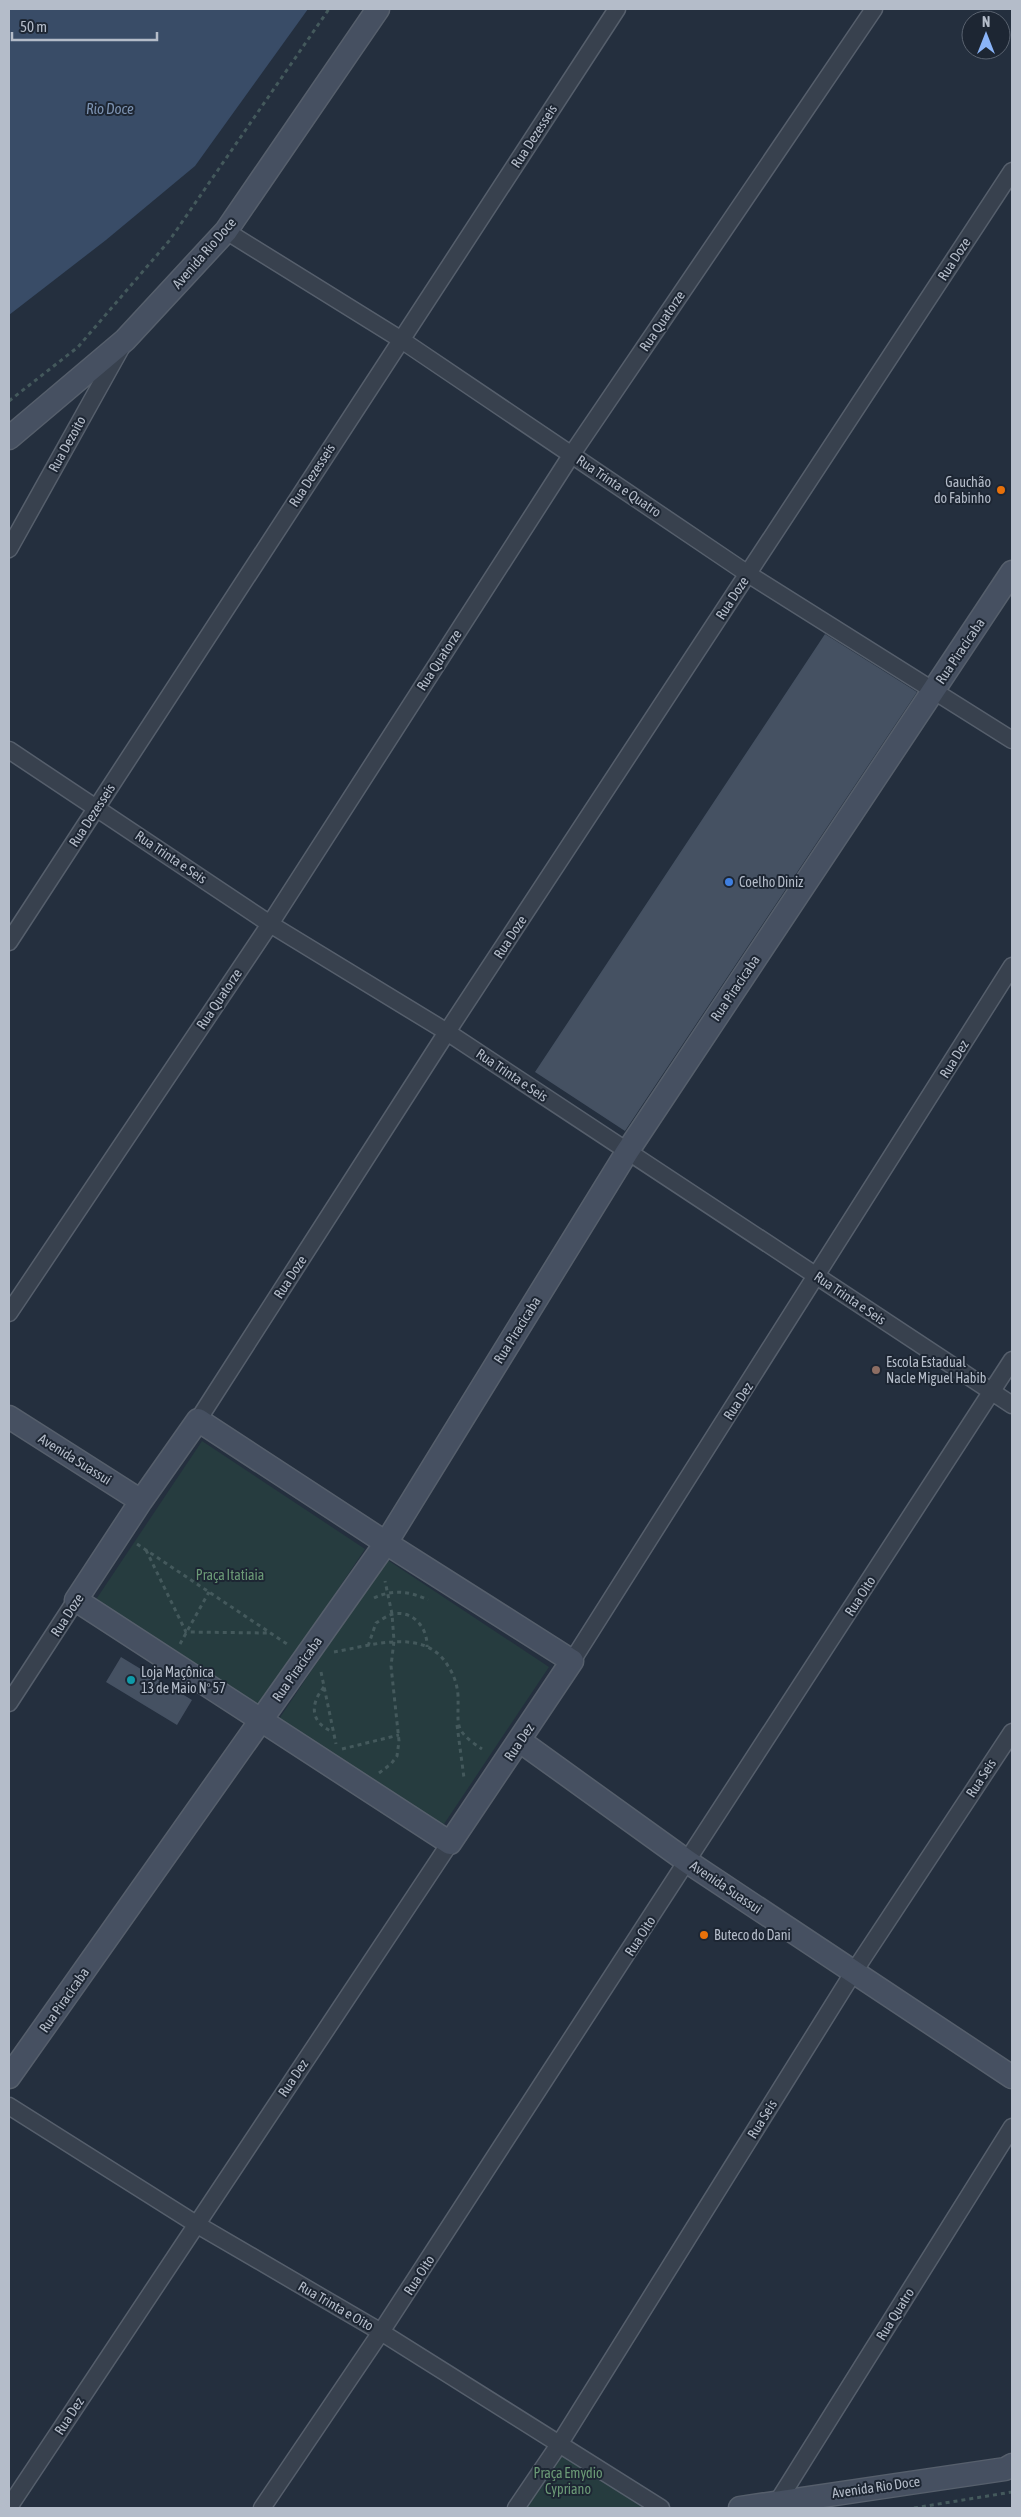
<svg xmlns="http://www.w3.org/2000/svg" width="1021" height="2517" viewBox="0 0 1021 2517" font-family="'Asap Condensed',sans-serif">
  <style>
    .green { fill: #263c3f }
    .water { fill: #394c67 }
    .building { fill: #455162 }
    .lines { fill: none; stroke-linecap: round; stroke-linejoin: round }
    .street-casing { stroke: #565f6c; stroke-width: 19 }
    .secondary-casing { stroke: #565f6c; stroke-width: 25 }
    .path { stroke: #44595c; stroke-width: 3; stroke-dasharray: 4 4; stroke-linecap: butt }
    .street { stroke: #38414e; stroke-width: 16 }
    .secondary { stroke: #465061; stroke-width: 22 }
    .food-dot { fill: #e8710a; stroke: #1d2633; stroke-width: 2 }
    .shop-dot { fill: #3f7fe0; stroke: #1d2633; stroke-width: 2 }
    .education-dot { fill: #8d6e63; stroke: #1d2633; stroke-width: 2 }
    .culture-dot { fill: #0f9aa8; stroke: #1d2633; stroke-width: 2 }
    .labels { text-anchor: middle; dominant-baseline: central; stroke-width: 4; stroke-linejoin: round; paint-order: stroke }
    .street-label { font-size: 14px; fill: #b4bcc9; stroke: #1d2633 }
    .poi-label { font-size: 14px; fill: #b4bcc9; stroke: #1d2633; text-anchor: start }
    .park-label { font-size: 14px; fill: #6b9a76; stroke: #1d2633 }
    .water-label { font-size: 15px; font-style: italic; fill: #7c92b1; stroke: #1d2633 }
  </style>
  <rect width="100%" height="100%" fill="#242f3e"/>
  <!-- green -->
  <path class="green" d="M 202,1441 L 365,1549 L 258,1709 L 95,1601 Z
    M 386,1559 L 549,1667 L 442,1827 L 279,1719 Z
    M 560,2443 L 661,2508 L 516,2508 Z"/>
  <!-- water -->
  <path class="water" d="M 9,9 L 308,9 L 195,166 L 106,240 L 9,315 Z"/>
  <!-- building -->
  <path class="building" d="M 825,634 L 917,692 L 625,1131 L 535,1072 Z
    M 121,1657 L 192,1700 L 177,1725 L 106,1682 Z"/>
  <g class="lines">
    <!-- street casing -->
    <g class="street-casing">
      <path id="street" d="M 226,231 L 400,339 L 748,574 L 1012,740
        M 9,549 L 121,348
        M 9,750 L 270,924 L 447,1032 L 1012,1405
        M 9,942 L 617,9
        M 9,1313 L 270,924 L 572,454 L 874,9
        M 198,1420 L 447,1032 L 1012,171
        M 572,1661 L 1012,966
        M 9,1703 L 76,1600
        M 9,2106 L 196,2224 L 381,2332 L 661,2508
        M 778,2501 L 1012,2127
        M 9,2507 L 450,1843
        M 262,2508 L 381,2332 L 1012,1360
        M 516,2508 L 560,2443 L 853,1973 L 1012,1732"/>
    </g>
    <!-- secondary casing -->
    <g class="secondary-casing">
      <path id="secondary" d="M 9,438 L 125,340 L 226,231 L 378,9
        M 9,1417 L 141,1501
        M 198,1420 L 386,1543 L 572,1661 L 450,1843 L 76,1600 L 141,1501 Z
        M 520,1741 L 688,1862 L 1012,2077
        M 9,2077 L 386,1543 L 627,1152 L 1012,572
        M 740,2508 L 1005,2469 L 1012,2465"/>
    </g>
    <!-- path -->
    <path class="path" d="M 9,401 L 78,347 L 169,241 L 329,9
      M 137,1544 L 290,1646
      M 146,1550 L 186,1632 L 269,1633
      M 374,1598 C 393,1589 409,1591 428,1600
      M 180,1644 L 209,1592
      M 368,1646 L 376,1623 C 381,1620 388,1615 393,1614 C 414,1610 428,1629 427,1647
      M 334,1652 C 370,1646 425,1626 448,1666 C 454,1675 457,1684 458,1695 C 459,1726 452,1729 482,1749
      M 321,1672 L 336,1744
      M 324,1687 C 309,1705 311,1723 333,1732
      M 457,1725 L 464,1778
      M 342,1749 L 399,1735
      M 379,1773 L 391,1764 L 397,1756 L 399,1741 L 391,1666 L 394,1641 L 392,1614 L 385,1581
      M 914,2508 L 1012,2492"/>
    <!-- street -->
    <use href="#street" class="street"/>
    <!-- secondary -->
    <use href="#secondary" class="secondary"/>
  </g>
  <!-- markers -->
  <g class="food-dot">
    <circle cx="1001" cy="490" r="5"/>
    <circle cx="704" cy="1935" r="5"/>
  </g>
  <circle class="shop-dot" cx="729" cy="882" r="5"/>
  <circle class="education-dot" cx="876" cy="1370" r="5"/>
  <circle class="culture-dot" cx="131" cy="1680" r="5"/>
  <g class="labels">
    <!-- street labels -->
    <g class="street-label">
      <text transform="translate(534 136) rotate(-57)">Rua Dezesseis</text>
      <text transform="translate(204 253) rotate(-49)">Avenida Rio Doce</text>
      <text transform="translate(954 259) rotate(-57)">Rua Doze</text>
      <text transform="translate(662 321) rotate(-56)">Rua Quatorze</text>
      <text transform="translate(67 444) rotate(-61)">Rua Dezoito</text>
      <text transform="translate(312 475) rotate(-57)">Rua Dezesseis</text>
      <text transform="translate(619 486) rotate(34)">Rua Trinta e Quatro</text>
      <text transform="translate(732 598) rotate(-57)">Rua Doze</text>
      <text transform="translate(960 651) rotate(-56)">Rua Piracicaba</text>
      <text transform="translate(439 660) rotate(-57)">Rua Quatorze</text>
      <text transform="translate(92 815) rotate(-57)">Rua Dezesseis</text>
      <text transform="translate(171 857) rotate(34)">Rua Trinta e Seis</text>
      <text transform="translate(510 937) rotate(-57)">Rua Doze</text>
      <text transform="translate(735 988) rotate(-56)">Rua Piracicaba</text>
      <text transform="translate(219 999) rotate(-56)">Rua Quatorze</text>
      <text transform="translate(954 1059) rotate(-58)">Rua Dez</text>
      <text transform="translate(512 1075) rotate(34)">Rua Trinta e Seis</text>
      <text transform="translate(290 1277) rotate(-57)">Rua Doze</text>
      <text transform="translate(850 1298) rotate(34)">Rua Trinta e Seis</text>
      <text transform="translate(517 1330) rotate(-58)">Rua Piracicaba</text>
      <text transform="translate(738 1401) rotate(-57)">Rua Dez</text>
      <text transform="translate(75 1459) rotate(32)">Avenida Suassui</text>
      <text transform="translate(860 1596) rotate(-57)">Rua Oito</text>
      <text transform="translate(67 1615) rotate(-57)">Rua Doze</text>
      <text transform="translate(297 1669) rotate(-55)">Rua Piracicaba</text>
      <text transform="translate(519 1742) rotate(-56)">Rua Dez</text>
      <text transform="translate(981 1778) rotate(-57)">Rua Seis</text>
      <text transform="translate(726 1887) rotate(34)">Avenida Suassui</text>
      <text transform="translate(640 1936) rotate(-57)">Rua Oito</text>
      <text transform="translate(64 2000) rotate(-55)">Rua Piracicaba</text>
      <text transform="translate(293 2078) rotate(-56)">Rua Dez</text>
      <text transform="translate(762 2119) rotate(-58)">Rua Seis</text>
      <text transform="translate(419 2275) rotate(-57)">Rua Oito</text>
      <text transform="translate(336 2306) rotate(30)">Rua Trinta e Oito</text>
      <text transform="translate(895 2314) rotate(-58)">Rua Quatro</text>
      <text transform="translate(69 2416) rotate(-57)">Rua Dez</text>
      <text transform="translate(876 2487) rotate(-8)">Avenida Rio Doce</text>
    </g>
    <!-- poi labels -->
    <g class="poi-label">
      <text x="991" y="482" text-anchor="end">Gauchão<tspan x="991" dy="16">do Fabinho</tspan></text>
      <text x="739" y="882">Coelho Diniz</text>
      <text x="886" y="1362">Escola Estadual<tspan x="886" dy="16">Nacle Miguel Habib</tspan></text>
      <text x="141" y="1672">Loja Maçônica<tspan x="141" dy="16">13 de Maio Nº 57</tspan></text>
      <text x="714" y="1935">Buteco do Dani</text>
    </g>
    <!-- park labels -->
    <g class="park-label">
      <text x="230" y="1575">Praça Itatiaia</text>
      <text x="568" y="2473">Praça Emydio<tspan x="568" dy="16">Cypriano</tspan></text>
    </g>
    <!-- water labels -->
    <g class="water-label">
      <text x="110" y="108">Rio Doce</text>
    </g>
  </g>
  <!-- border -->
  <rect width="1021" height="2517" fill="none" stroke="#b4bcc9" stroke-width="20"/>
  <!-- north arrow -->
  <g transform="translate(986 35)"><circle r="24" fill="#1d2633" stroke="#59626f"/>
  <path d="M0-4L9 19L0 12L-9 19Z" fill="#8ab4f8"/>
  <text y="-8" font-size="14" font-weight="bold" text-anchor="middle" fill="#b4bcc9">N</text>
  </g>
  <!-- scale -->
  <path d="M12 32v8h145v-8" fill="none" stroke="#b4bcc9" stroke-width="2.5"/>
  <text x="20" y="32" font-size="15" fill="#b4bcc9" stroke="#1d2633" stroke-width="4" paint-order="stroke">50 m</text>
</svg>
